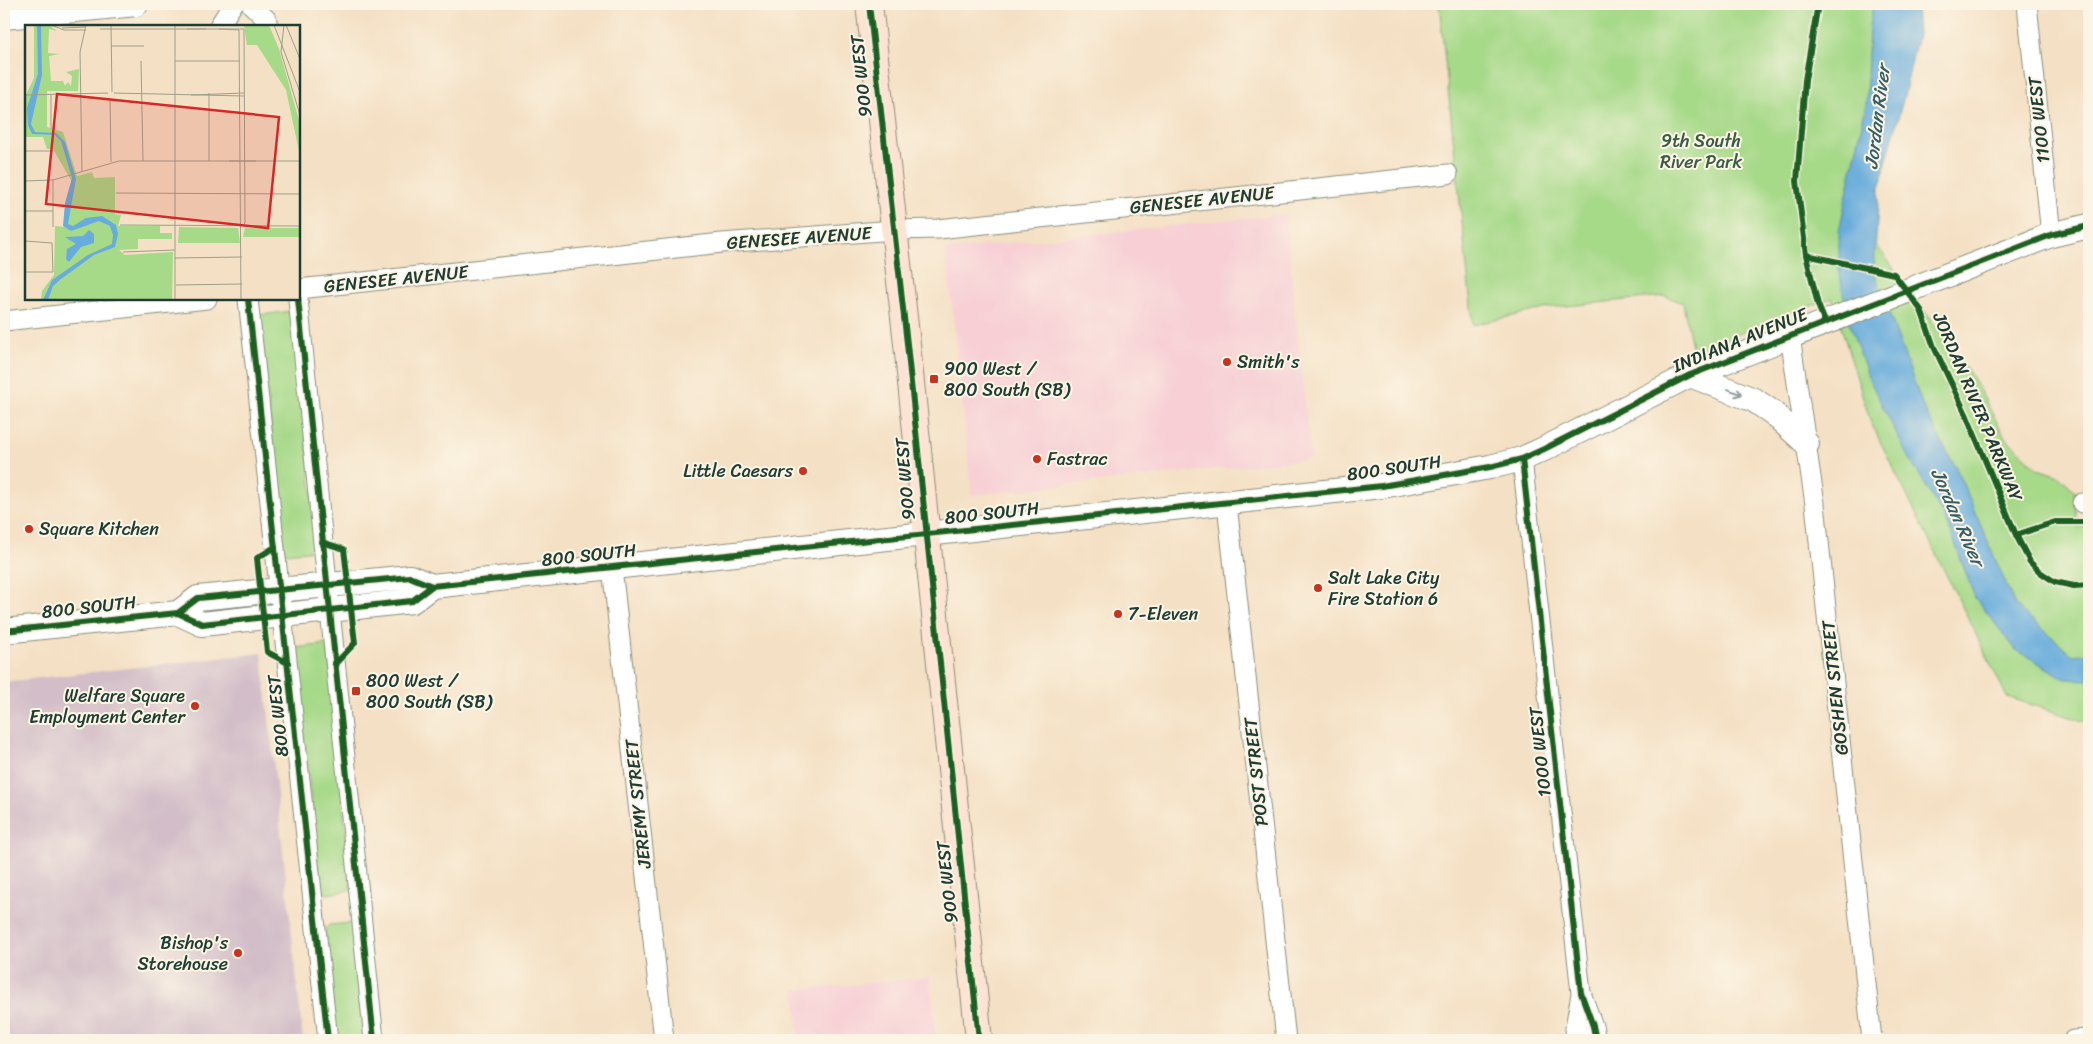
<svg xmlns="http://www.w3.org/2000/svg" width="2093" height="1044" viewBox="0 0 2093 1044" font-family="Sriracha,sans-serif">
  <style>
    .built { fill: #f7cfd5 }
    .industrial { fill: #d2bdc8 }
    .green { fill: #a6d988; stroke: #628b5e }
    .water { fill: #67acdc; stroke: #437488 }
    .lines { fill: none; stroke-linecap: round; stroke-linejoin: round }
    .minor-casing { stroke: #8a8e7c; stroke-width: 21 }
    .tertiary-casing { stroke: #8a8e7c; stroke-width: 26 }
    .secondary-casing { stroke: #8a8e7c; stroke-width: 28 }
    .minor { stroke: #fff; stroke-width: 19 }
    .tertiary { stroke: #fff; stroke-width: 24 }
    .secondary { stroke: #fde3d1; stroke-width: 26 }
    .cycleway-casing { stroke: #fcf5e5; stroke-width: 9 }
    .cycleway { stroke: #1b5e20; stroke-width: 6 }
    .oneway { stroke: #8f9e9a }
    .poi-dot { fill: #c8321e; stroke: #fcf5e5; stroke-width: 2 }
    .labels { text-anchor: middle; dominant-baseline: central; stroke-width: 4; stroke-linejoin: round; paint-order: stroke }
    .street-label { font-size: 18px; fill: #1f3d34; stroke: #fcf5e5 }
    .park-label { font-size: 18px; fill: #3a5c45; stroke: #fcf5e5 }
    .poi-label { font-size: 18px; fill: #1f3d34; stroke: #fcf5e5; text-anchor: start }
    .water-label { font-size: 19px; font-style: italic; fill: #355e66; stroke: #fcf5e5 }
    .inset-road { fill: none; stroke: #9f9f8a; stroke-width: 1 }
    .view { fill: #d62828; fill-opacity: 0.15; stroke: #d62828; stroke-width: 2.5 }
    .inset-edge { fill: none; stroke: #1f3d34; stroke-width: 2.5 }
  </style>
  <rect width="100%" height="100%" fill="#fcf5e5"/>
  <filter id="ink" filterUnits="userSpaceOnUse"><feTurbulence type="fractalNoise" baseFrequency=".02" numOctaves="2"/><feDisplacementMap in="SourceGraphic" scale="10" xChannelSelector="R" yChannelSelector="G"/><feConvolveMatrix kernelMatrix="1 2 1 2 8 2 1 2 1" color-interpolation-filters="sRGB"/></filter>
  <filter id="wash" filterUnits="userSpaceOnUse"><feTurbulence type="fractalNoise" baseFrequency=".0096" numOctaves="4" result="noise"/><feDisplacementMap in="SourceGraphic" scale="20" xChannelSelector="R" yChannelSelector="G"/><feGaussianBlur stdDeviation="1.12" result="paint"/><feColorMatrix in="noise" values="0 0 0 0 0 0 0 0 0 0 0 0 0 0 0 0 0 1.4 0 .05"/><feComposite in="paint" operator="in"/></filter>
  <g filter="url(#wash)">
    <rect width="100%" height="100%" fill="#f4e0c4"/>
    <!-- built -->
    <path class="built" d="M 1285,214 L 1311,459 L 972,495 L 946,250 Z
      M 930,977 L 936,1040 L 799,1040 L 795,990 Z"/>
    <!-- industrial -->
    <path class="industrial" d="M 262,653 L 303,1040 L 4,1040 L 4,682 Z"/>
    <!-- green -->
    <path class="green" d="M 1439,4 L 1875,4 L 1870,236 L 1973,378 L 2005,437 L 2038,469 L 2059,476 L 2074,490 L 2078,527 L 2089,527 L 2089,723 L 2007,697 L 1871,423 L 1832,298 L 1693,352 L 1683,303 L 1665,296 L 1548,308 L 1473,325 Z
      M 293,311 L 318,550 L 284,553 L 259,315 Z
      M 328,644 L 351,890 L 328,894 L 321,891 L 294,648 Z
      M 352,923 L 355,925 L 370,1040 L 335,1040 L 325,929 L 329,925 Z"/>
    <!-- water -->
    <path class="water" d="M 1873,4 L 1916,4 L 1918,34 L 1904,96 L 1879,189 L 1874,271 L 1924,409 L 1957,470 L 2015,605 L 2073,655 L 2089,653 L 2089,680 L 2066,679 L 2016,650 L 1975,598 L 1948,524 L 1902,445 L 1869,379 L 1847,317 L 1839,268 L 1839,231 L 1866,105 L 1869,25 Z"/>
  </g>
  <g filter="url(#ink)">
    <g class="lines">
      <!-- minor casing -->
      <g class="minor-casing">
        <path id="minor" d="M 251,4 L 267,20 L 267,26
          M 2027,4 L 2051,235
          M 219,26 L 233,4
          M 299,289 L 722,243 L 894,230 L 938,229 L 1448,174
          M 248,299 L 328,1040
          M 298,299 L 374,1040
          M 4,321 L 207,299
          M 1790,336 L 1815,504 L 1872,1040
          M 1522,459 L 1581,993 L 1593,1026 L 1596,1040
          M 2082,503 L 2089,503
          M 1227,504 L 1286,1040
          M 612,567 L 664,1040
          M 1576,1040 L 1575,1028 L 1581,994
          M 2073,1040 L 2089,1039"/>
      </g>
      <!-- tertiary casing -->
      <g class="tertiary-casing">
        <path id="tertiary" d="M 4,17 L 136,4
          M 1690,375 L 1754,400 L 1773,413 L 1807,444
          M 178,613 L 198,598 L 410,577 L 432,586
          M 4,631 L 178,613 L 202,624 L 412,601 L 432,586 L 1382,486 L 1490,467 L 1522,459 L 1544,449 L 1690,375 L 2051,235 L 2089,226"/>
      </g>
      <!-- secondary casing -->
      <g class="secondary-casing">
        <path id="secondary" d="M 869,4 L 907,344 L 979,1040"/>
      </g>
      <!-- minor -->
      <use href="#minor" class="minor"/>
      <!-- tertiary -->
      <use href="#tertiary" class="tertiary"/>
      <!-- secondary -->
      <use href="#secondary" class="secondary"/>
      <!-- cycleway casing -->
      <g class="cycleway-casing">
        <path id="cycleway" d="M 869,4 L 907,344 L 979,1040
          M 1818,4 L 1805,80 L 1797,181 L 1806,255 L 1818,305 L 1825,322
          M 1806,255 L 1894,274 L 1921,310 L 1934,347 L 1966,414 L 2016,535 L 2030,562 L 2040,572 L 2055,582 L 2074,586 L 2089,585
          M 248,299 L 328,1040
          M 298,299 L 374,1040
          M 1522,459 L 1581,993 L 1593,1026 L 1596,1040
          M 2016,535 L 2055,522 L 2089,522
          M 322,542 L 344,549 L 355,643 L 335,664
          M 275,547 L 257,558 L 267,652 L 288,663
          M 178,613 L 198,598 L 410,577 L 432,586
          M 4,631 L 178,613 L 202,624 L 412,601 L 432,586 L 1382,486 L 1490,467 L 1522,459 L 1544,449 L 1690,375 L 2051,235 L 2089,226"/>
      </g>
      <!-- cycleway -->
      <use href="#cycleway" class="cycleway"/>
    </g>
    <!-- one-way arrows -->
    <defs><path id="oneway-shaft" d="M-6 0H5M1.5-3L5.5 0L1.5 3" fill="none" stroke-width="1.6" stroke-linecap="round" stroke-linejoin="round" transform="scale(1.25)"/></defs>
    <use class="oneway" href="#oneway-shaft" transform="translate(1735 392) rotate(22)"/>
  </g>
  <!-- markers -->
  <g class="poi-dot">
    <circle cx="1227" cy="362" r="5"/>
    <rect x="929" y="374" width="10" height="10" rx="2.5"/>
    <circle cx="1037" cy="459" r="5"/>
    <circle cx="803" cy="471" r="5"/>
    <circle cx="29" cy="529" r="5"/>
    <circle cx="1318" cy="588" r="5"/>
    <circle cx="1118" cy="614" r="5"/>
    <rect x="351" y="686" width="10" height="10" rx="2.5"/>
    <circle cx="195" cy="706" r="5"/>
    <circle cx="238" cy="953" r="5"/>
  </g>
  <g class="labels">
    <!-- street labels -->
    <g class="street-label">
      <text transform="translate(861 76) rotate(-96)">900 WEST</text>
      <text transform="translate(2039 120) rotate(-96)">1100 WEST</text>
      <text transform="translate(1202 200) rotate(-6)">GENESEE AVENUE</text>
      <text transform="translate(799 238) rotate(-4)">GENESEE AVENUE</text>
      <text transform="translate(396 279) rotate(-6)">GENESEE AVENUE</text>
      <text transform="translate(1740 340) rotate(-22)">INDIANA AVENUE</text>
      <text transform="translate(1978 407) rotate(67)">JORDAN RIVER PARKWAY</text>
      <text transform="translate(1394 468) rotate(-8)">800 SOUTH</text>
      <text transform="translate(905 479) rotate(-95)">900 WEST</text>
      <text transform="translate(992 513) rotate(-6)">800 SOUTH</text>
      <text transform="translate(589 555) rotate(-6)">800 SOUTH</text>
      <text transform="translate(89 607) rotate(-6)">800 SOUTH</text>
      <text transform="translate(1835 688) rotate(-96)">GOSHEN STREET</text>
      <text transform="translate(278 716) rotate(-96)">800 WEST</text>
      <text transform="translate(1540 752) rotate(-96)">1000 WEST</text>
      <text transform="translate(1256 772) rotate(-96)">POST STREET</text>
      <text transform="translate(638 804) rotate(-96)">JEREMY STREET</text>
      <text transform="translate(947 882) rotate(-96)">900 WEST</text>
    </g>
    <!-- park labels -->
    <g class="park-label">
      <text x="1701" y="141">9th South<tspan x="1701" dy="21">River Park</tspan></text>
    </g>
    <!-- poi labels -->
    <g class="poi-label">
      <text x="1237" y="362">Smith's</text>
      <text x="944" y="369">900 West /<tspan x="944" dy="21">800 South (SB)</tspan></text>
      <text x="1047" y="459">Fastrac</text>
      <text x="793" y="471" text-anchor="end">Little Caesars</text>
      <text x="39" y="529">Square Kitchen</text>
      <text x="1328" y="578">Salt Lake City<tspan x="1328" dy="21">Fire Station 6</tspan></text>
      <text x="1128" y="614">7-Eleven</text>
      <text x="366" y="681">800 West /<tspan x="366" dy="21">800 South (SB)</tspan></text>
      <text x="185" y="696" text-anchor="end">Welfare Square<tspan x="185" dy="21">Employment Center</tspan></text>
      <text x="228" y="943" text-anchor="end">Bishop's<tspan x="228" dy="21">Storehouse</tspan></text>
    </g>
    <!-- water labels -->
    <g class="water-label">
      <text transform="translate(1877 117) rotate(-83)">Jordan River</text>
      <text transform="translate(1958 517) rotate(66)">Jordan River</text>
    </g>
  </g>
  <!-- overview -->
  <g transform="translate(25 25)">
    <rect width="275" height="275" fill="#f4e0c4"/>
    <path d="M 9,0 L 24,0 L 32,6 L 24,4 L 23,28 L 34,29 L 24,31 L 26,56 L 38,56 L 40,61 L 43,57 L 46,61 L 47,51 L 41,47 L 54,44 L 53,66 L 22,66 L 22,102 L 38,107 L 52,151 L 67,147 L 69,153 L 90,152 L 90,189 L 96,190 L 93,201 L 135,201 L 135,208 L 147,208 L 147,214 L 113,214 L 113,224 L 94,225 L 100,230 L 148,227 L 147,275 L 16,275 L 17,266 L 29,250 L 30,201 L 40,202 L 47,157 L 28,124 L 22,124 L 18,112 L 0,112 L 0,72 L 9,53 ZM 219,0 L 244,0 L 254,24 L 275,99 L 275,131 L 261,65 L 232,20 L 222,20 ZM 154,202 L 213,203 L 215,218 L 153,218 ZM 220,203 L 275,203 L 275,212 L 218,212 Z" fill="#a6d988"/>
    <path d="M 12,0 L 16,0 L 17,50 L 6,99 L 10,107 L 31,108 L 40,117 L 51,154 L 43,199 L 48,201 L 61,193 L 77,191 L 91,200 L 93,209 L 90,222 L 69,230 L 36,254 L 28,261 L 23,275 L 18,275 L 27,255 L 63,230 L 87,219 L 88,210 L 85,201 L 74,196 L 46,206 L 38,201 L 40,178 L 47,153 L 36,116 L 30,110 L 7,109 L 3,100 L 2,83 L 13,49 ZM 64,205 L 69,209 L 69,218 L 56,222 L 44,237 L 41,234 L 42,224 L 51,219 L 40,212 L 58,211 Z" fill="#67acdc"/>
    <path class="inset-road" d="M 26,0 L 39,5 L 61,5M 86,0 L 87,67M 249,0 L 275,67M 259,0 L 256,27 L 275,90M 261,0 L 275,34M 37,3 L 61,2M 75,4 L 219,4 L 220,198 L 217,201M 162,4 L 181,4M 194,4 L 214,5 L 216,275M 86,21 L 119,21M 116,36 L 118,136M 150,36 L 215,36M 89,68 L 219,71M 184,68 L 184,136M 0,70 L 83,68M 26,70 L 26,104M 166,70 L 219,68M 85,73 L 86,137M 0,126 L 28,126M 204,136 L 275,136M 57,147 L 55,27 L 61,0M 0,156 L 28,155 L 94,136 L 231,136M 91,168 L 275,169M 0,186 L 28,186M 95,200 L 275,201M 28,202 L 28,155M 0,216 L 27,218 L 28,247 L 0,247M 98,227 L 150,225M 150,233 L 217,232M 151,260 L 217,259M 150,275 L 150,0"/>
    <path class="view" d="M 32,69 L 254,92 L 243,203 L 21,179 Z"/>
    <rect width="275" height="275" class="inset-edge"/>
  </g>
  <!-- margin -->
  <rect width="2093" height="1044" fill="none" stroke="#fcf5e5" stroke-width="20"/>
</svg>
